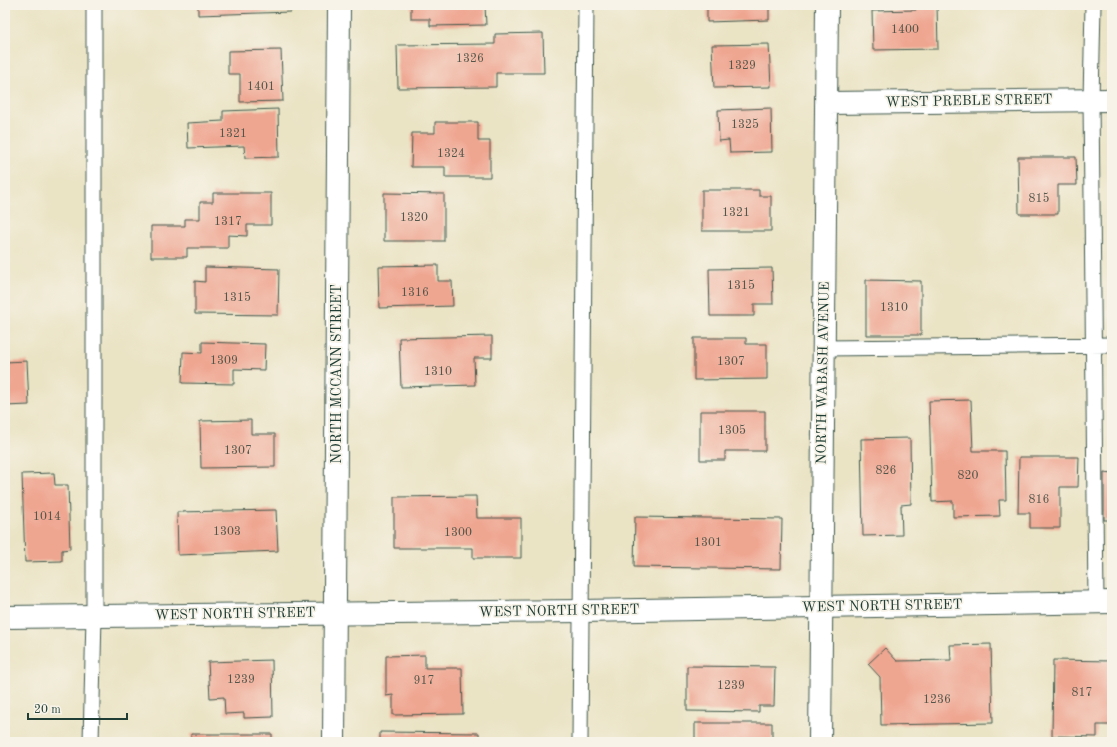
<svg xmlns="http://www.w3.org/2000/svg" width="1117" height="747" viewBox="0 0 1117 747" font-family="'Old Standard TT',serif">
  <style>
    .building { fill: #efa691 }
    .lines { fill: none; stroke-linecap: round; stroke-linejoin: round }
    .lane-casing { stroke: #3d564a; stroke-width: 17 }
    .street-casing { stroke: #3d564a; stroke-width: 24 }
    .secondary-casing { stroke: #3d564a; stroke-width: 24 }
    .lane { stroke: #fff; stroke-width: 15 }
    .street { stroke: #fff; stroke-width: 22 }
    .secondary { stroke: #fff; stroke-width: 22 }
    .labels { text-anchor: middle; dominant-baseline: central; stroke-width: 3.5; stroke-linejoin: round; paint-order: stroke }
    .number-label { font-size: 12px; fill: #53574b }
    .street-label { font-size: 14px; fill: #1f3d34; stroke: #f7f3e8 }
  </style>
  <rect width="100%" height="100%" fill="#f7f3e8"/>
  <filter id="ink" filterUnits="userSpaceOnUse"><feTurbulence type="fractalNoise" baseFrequency=".025" numOctaves="2"/><feDisplacementMap in="SourceGraphic" scale="8" xChannelSelector="R" yChannelSelector="G"/><feConvolveMatrix kernelMatrix="1 2 1 2 8 2 1 2 1" color-interpolation-filters="sRGB"/></filter>
  <filter id="wash" filterUnits="userSpaceOnUse"><feTurbulence type="fractalNoise" baseFrequency=".012" numOctaves="4" result="noise"/><feDisplacementMap in="SourceGraphic" scale="16" xChannelSelector="R" yChannelSelector="G"/><feGaussianBlur stdDeviation="0.9" result="paint"/><feColorMatrix in="noise" values="0 0 0 0 0 0 0 0 0 0 0 0 0 0 0 0 0 1.4 0 .05"/><feComposite in="paint" operator="in"/></filter>
  <g filter="url(#wash)">
    <rect width="100%" height="100%" fill="#eae3c4"/>
    <g id="blocks">
      <!-- building -->
      <path class="building" d="M 198,5 L 290,5 L 291,12 L 198,15 Z
        M 411,5 L 485,5 L 486,25 L 430,26 L 430,19 L 411,19 Z
        M 707,5 L 769,5 L 769,20 L 707,22 Z
        M 916,5 L 937,5 L 938,49 L 873,50 L 872,11 L 916,10 Z
        M 543,33 L 544,73 L 496,73 L 496,87 L 398,88 L 397,45 L 495,44 L 495,34 Z
        M 769,44 L 771,87 L 714,88 L 712,45 Z
        M 281,50 L 283,101 L 240,102 L 240,74 L 228,74 L 228,51 Z
        M 771,108 L 772,152 L 730,153 L 729,140 L 719,141 L 718,110 Z
        M 278,109 L 279,157 L 245,158 L 244,146 L 188,148 L 187,123 L 223,121 L 223,111 Z
        M 435,122 L 478,122 L 478,141 L 490,141 L 490,177 L 445,177 L 445,167 L 411,167 L 412,133 L 435,133 Z
        M 1018,157 L 1076,157 L 1077,185 L 1058,185 L 1058,214 L 1019,214 Z
        M 702,190 L 759,190 L 759,196 L 771,196 L 771,231 L 702,231 Z
        M 213,193 L 271,193 L 271,225 L 247,225 L 247,236 L 228,235 L 228,248 L 187,248 L 187,257 L 151,257 L 151,226 L 185,226 L 185,219 L 200,219 L 200,202 L 213,202 Z
        M 384,193 L 444,194 L 444,241 L 384,241 Z
        M 438,265 L 438,281 L 452,281 L 453,306 L 379,308 L 378,266 Z
        M 205,267 L 279,269 L 278,315 L 195,314 L 195,281 L 205,282 Z
        M 772,268 L 773,304 L 754,304 L 754,316 L 710,316 L 709,269 Z
        M 866,280 L 921,281 L 921,335 L 866,335 Z
        M 492,336 L 492,358 L 474,358 L 475,385 L 401,387 L 399,338 Z
        M 694,338 L 746,338 L 746,344 L 767,344 L 767,379 L 694,380 Z
        M 202,342 L 265,344 L 264,370 L 234,369 L 234,384 L 182,383 L 183,352 L 202,353 Z
        M 27,361 L 29,405 L 5,406 L 5,362 Z
        M 971,400 L 973,451 L 1005,451 L 1006,500 L 999,500 L 1000,516 L 953,517 L 953,501 L 932,502 L 929,401 Z
        M 700,411 L 765,411 L 765,451 L 725,451 L 725,460 L 700,460 Z
        M 251,420 L 251,434 L 275,434 L 275,467 L 201,468 L 200,421 Z
        M 910,438 L 911,504 L 901,505 L 902,535 L 863,536 L 861,439 Z
        M 1019,457 L 1079,457 L 1078,487 L 1060,487 L 1060,528 L 1030,528 L 1030,513 L 1018,513 Z
        M 54,473 L 55,485 L 68,485 L 70,549 L 62,550 L 62,561 L 25,562 L 22,474 Z
        M 1104,473 L 1112,474 L 1112,520 L 1104,520 Z
        M 476,496 L 477,518 L 521,518 L 521,558 L 473,558 L 473,548 L 394,548 L 394,497 Z
        M 276,510 L 278,551 L 178,555 L 177,512 Z
        M 635,517 L 782,519 L 781,569 L 634,567 Z
        M 991,644 L 993,723 L 881,725 L 880,677 L 868,664 L 885,648 L 897,661 L 951,660 L 950,645 Z
        M 425,655 L 425,668 L 462,668 L 463,714 L 393,715 L 393,695 L 386,696 L 386,656 Z
        M 272,660 L 273,717 L 244,718 L 244,713 L 225,714 L 224,697 L 210,698 L 208,662 Z
        M 1053,660 L 1112,661 L 1112,725 L 1097,725 L 1097,737 L 1052,736 Z
        M 687,666 L 775,667 L 774,706 L 759,706 L 759,712 L 687,711 Z
        M 695,723 L 772,723 L 772,742 L 695,742 Z
        M 380,732 L 479,733 L 479,742 L 380,742 Z
        M 191,734 L 272,734 L 272,742 L 191,742 Z"/>
    </g>
  </g>
  <g filter="url(#ink)">
    <use href="#blocks" fill-opacity="0" stroke="#3d564a" stroke-width="1"/>
    <g class="lines">
      <!-- lane casing -->
      <g class="lane-casing">
        <path id="lane" d="M 1093,5 L 1091,100 L 1096,603
          M 824,348 L 1112,345
          M 91,742 L 94,616 L 94,5
          M 580,742 L 586,5"/>
      </g>
      <!-- street casing -->
      <g class="street-casing">
        <path id="street" d="M 827,103 L 1112,100
          M 334,742 L 339,5
          M 820,742 L 827,5"/>
      </g>
      <!-- secondary casing -->
      <g class="secondary-casing">
        <path id="secondary" d="M 5,617 L 582,611 L 1112,602"/>
      </g>
      <!-- lane -->
      <use href="#lane" class="lane"/>
      <!-- street -->
      <use href="#street" class="street"/>
      <!-- secondary -->
      <use href="#secondary" class="secondary"/>
    </g>
  </g>
  <g class="labels">
    <!-- number labels -->
    <g class="number-label">
      <text x="905" y="30">1400</text>
      <text x="470" y="59">1326</text>
      <text x="742" y="66">1329</text>
      <text x="261" y="87">1401</text>
      <text x="745" y="125">1325</text>
      <text x="233" y="134">1321</text>
      <text x="451" y="154">1324</text>
      <text x="1039" y="199">815</text>
      <text x="736" y="213">1321</text>
      <text x="414" y="218">1320</text>
      <text x="228" y="222">1317</text>
      <text x="741" y="286">1315</text>
      <text x="415" y="293">1316</text>
      <text x="237" y="298">1315</text>
      <text x="894" y="308">1310</text>
      <text x="224" y="361">1309</text>
      <text x="731" y="362">1307</text>
      <text x="438" y="372">1310</text>
      <text x="732" y="431">1305</text>
      <text x="238" y="451">1307</text>
      <text x="886" y="471">826</text>
      <text x="968" y="476">820</text>
      <text x="1039" y="500">816</text>
      <text x="47" y="517">1014</text>
      <text x="227" y="532">1303</text>
      <text x="458" y="533">1300</text>
      <text x="708" y="543">1301</text>
      <text x="241" y="680">1239</text>
      <text x="424" y="681">917</text>
      <text x="731" y="686">1239</text>
      <text x="1082" y="693">817</text>
      <text x="937" y="700">1236</text>
    </g>
    <!-- street labels -->
    <g class="street-label">
      <text transform="translate(969 101) rotate(-1)">WEST PREBLE STREET</text>
      <text transform="translate(823 373) rotate(-89)">NORTH WABASH AVENUE</text>
      <text transform="translate(337 374) rotate(-90)">NORTH MCCANN STREET</text>
      <text transform="translate(882 606) rotate(-1)">WEST NORTH STREET</text>
      <text transform="translate(559 611) rotate(-1)">WEST NORTH STREET</text>
      <text transform="translate(235 614) rotate(-1)">WEST NORTH STREET</text>
    </g>
  </g>
  <!-- margin -->
  <rect width="1117" height="747" fill="none" stroke="#f7f3e8" stroke-width="20"/>
  <!-- scale -->
  <path d="M28 713v6h99v-6" fill="none" stroke="#1f3d34" stroke-width="2"/>
  <text x="34" y="713" font-size="12" fill="#1f3d34" stroke="#f7f3e8" stroke-width="3" paint-order="stroke">20 m</text>
</svg>
